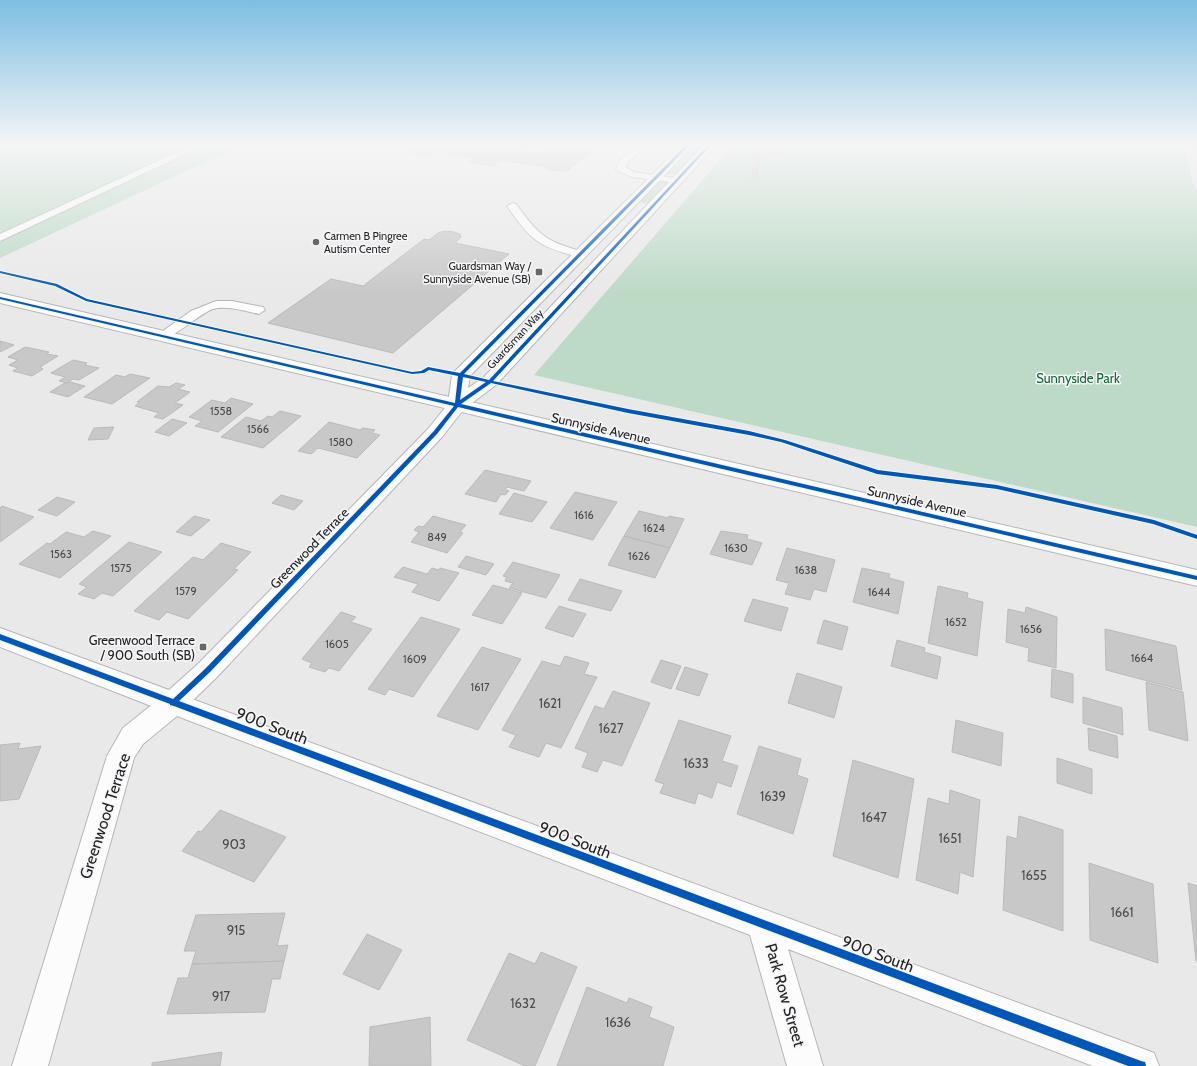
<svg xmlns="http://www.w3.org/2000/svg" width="1197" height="1066" viewBox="0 0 1197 1066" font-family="Cabin,sans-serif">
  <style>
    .medical { fill: #e6e1ed }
    .green { fill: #bcdac5 }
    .building { fill: #c9c8c8; stroke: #bbbaba }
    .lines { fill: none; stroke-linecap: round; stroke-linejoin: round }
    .service-casing { stroke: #b6b6b7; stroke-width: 2 }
    .minor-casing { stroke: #b6b6b7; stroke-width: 2 }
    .tertiary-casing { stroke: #b6b6b7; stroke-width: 2 }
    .secondary-casing { stroke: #b6b6b7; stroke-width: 2 }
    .service { fill: #fcfcfc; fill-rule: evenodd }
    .minor { fill: #fcfcfc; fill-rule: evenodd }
    .tertiary { fill: #fcfcfc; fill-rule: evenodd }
    .secondary { fill: #fcfcfc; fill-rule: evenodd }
    .cycleway-casing { stroke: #f6f6f9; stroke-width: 2 }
    .cycleway { fill: #0057b8; fill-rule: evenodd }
    .poi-dot { fill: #686768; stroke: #f6f6f9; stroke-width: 1.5 }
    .labels { text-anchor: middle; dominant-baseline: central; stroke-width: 3; stroke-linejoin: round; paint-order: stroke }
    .far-poi-label { font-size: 11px; fill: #222122; stroke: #f6f6f9; text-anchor: start }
    .far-street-label { font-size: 11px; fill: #222122; stroke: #f6f6f9 }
    .number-label { font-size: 11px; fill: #4c4b4c }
    .park-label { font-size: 13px; fill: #116434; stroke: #f6f6f9 }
    .street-label { font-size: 13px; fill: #222122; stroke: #f6f6f9 }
    .poi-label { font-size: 13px; fill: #222122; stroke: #f6f6f9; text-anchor: end }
    .near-number-label { font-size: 13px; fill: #4c4b4c }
    .near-street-label { font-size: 16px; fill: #222122; stroke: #f6f6f9 }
  </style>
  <rect width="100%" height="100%" fill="#e9e9ea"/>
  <!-- medical -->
  <path class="medical" d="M 1184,145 L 1197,145 L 1197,189 L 1194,188 Z"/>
  <!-- green -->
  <path class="green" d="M 0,145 L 242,145 L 0,258 Z
    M 694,145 L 706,145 L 678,174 L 667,174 Z
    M 733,145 L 1184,145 L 1194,188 L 1197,189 L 1197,527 L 534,375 Z
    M 664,181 L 669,183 C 662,191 650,210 639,201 L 658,182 Z"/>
  <!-- building -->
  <path class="building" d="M 418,145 L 530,145 L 520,152 L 537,154 L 552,150 L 566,151 L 571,147 L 593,150 L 566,172 L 546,169 L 548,167 L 500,160 L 493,166 L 468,162 L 474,157 L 434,151 L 427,156 L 405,152 Z
    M 760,145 L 786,145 L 784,156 L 762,154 L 756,177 L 751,177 Z
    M 445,231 L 454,232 L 460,234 L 461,237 L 455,243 L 509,254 L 393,353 L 268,323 L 331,279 L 363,286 L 424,239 L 429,240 L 438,233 Z
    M 0,341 L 14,345 L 0,352 Z
    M 25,347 L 49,352 L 47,354 L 58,356 L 40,367 L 43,369 L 32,376 L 13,371 L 18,368 L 9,365 L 18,360 L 8,357 Z
    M 73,360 L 87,363 L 85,365 L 99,368 L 79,380 L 73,379 L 67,383 L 59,381 L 65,377 L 51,373 Z
    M 130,374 L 150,378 L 112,404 L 84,397 L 116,375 L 125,377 Z
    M 70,382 L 85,386 L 68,397 L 50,392 L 63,384 Z
    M 176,383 L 185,385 L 178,389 L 190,392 L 175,403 L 183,405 L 163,419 L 154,417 L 159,413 L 135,406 L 140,402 L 137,402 L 158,386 L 169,387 Z
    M 231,398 L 253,404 L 218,432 L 195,426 L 202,421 L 189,417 L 212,400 L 225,403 Z
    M 280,411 L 301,416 L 263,448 L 221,437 L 246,417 L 261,421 L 268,416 L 272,417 Z
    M 172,419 L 187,423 L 169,436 L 155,432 Z
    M 329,422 L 360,430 L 363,428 L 375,430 L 372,433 L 380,435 L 357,458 L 318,448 L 311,454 L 298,451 Z
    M 114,427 L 108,439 L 88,440 L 94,428 Z
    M 485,470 L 531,481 L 524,491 L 507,487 L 505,490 L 509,491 L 505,495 L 501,494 L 496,502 L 465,494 Z
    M 575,492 L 617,502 L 593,540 L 550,528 Z
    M 514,493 L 547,502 L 532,522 L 499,514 Z
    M 281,495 L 303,501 L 294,510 L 272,503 Z
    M 57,497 L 75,502 L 57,516 L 38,510 Z
    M 2,506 L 34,517 L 0,542 L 0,508 Z
    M 639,511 L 668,518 L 669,516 L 684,519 L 670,548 L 624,536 Z
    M 194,516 L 210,520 L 191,536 L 176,532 Z
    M 433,516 L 466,525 L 460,532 L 463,533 L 447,553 L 411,542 L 419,532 L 414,530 L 418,526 L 423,527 Z
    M 93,531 L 111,536 L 60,578 L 19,564 L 47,543 L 50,544 L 66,532 L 84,537 Z
    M 721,531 L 748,535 L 747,539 L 762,543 L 752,565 L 710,554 Z
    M 624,536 L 670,548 L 655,578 L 608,565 Z
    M 129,542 L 162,552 L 113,596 L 102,593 L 94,599 L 78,594 L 87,587 L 79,584 Z
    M 221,543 L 251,552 L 234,569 L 238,570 L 188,619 L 167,612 L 159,620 L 134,611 L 193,557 L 203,560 Z
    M 787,548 L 835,560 L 826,592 L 814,589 L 810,600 L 785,594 L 789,583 L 776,580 Z
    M 466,556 L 494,564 L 486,575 L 458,567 Z
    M 513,562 L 560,575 L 546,598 L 509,588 L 513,583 L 505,581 L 507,577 L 503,576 Z
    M 403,567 L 427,574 L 432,568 L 439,570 L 440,568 L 459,573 L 439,601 L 412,592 L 418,584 L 394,577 Z
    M 862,568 L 890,574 L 889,578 L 904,582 L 898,614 L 853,602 Z
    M 580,579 L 622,591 L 611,611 L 568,600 Z
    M 493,585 L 522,593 L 502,624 L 472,615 Z
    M 938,586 L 968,593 L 967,598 L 983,602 L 977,656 L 928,643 Z
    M 753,599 L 788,608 L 781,631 L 744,621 Z
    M 559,606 L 586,614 L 573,637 L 545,628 Z
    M 1026,607 L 1057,617 L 1056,668 L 1028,661 L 1029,648 L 1006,642 L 1008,609 L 1025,613 Z
    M 341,612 L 356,617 L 351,622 L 372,629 L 339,671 L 329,668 L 325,672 L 309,667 L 312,663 L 302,659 Z
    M 421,617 L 460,629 L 413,697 L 389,689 L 385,695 L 368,689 Z
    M 824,620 L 848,627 L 842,650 L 817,643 Z
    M 1105,629 L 1176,646 L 1182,690 L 1106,670 Z
    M 897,640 L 925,648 L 924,652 L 941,657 L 937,679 L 891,666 Z
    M 482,647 L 521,659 L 478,730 L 437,716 Z
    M 565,656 L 589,663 L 584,674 L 597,677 L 561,748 L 546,743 L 539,757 L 509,747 L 516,735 L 502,730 L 542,661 L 560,666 Z
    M 661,660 L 681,666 L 671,689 L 651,682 Z
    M 685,667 L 708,674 L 699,696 L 676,689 Z
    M 1052,669 L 1073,674 L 1073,703 L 1051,697 Z
    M 797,673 L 842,687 L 834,718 L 788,703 Z
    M 1146,682 L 1183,692 L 1188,741 L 1149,730 Z
    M 613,691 L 650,703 L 622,766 L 603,760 L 597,772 L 582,767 L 588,753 L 575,748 L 595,706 L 604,709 Z
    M 1083,697 L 1122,708 L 1123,735 L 1083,723 Z
    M 679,720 L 731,736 L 722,761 L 738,766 L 731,787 L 717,782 L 712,798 L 698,793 L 695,804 L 660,793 L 664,784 L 655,781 Z
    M 956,720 L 1003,733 L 1001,766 L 952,752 Z
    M 1088,728 L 1117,736 L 1118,758 L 1089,750 Z
    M 20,743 L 18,749 L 41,746 L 19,799 L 0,801 L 0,745 Z
    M 759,746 L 801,759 L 797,775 L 808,779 L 793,834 L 737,814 Z
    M 1057,758 L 1092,769 L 1092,794 L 1057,783 Z
    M 853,760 L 914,779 L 898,878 L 833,856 Z
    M 950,790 L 980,800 L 973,877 L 960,872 L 958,894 L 916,880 L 928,798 L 949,804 Z
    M 220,810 L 286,837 L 254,882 L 182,851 L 198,831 L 201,832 Z
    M 1019,816 L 1063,830 L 1063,931 L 1003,910 L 1007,836 L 1017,839 Z
    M 1089,863 L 1153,884 L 1158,963 L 1090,940 Z
    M 1188,883 L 1197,886 L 1197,962 L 1196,961 Z
    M 285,913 L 277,946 L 288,945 L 284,961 L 192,964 L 196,951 L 184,951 L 196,915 Z
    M 367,934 L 402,950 L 379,990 L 343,974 Z
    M 541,952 L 577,967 L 535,1066 L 525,1066 L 467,1040 L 509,953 L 535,964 Z
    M 284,961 L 280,979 L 272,979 L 265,1012 L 167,1014 L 178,978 L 188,978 L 192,964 Z
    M 587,987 L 627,1003 L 629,998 L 652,1007 L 649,1017 L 674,1027 L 663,1066 L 557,1066 Z
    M 430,1017 L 431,1066 L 369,1066 L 370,1027 Z
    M 222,1052 L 220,1066 L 152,1066 L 152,1063 Z"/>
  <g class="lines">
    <!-- service casing -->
    <g class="service-casing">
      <path id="service" d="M 171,145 L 191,145 L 198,148 L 0,241 L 0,234 L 184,149 L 172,147 Z
        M 638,145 L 647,145 L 627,163 L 626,168 L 634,172 L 680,179 L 680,183 L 632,177 L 618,171 L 616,169 L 620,160 Z
        M 512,203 L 516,204 C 539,236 546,242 585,252 L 586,254 L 585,256 L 581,257 C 540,248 531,241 507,206 Z
        M 216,301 L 232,301 L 263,307 L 265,310 L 259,314 C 245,311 227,305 213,309 C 198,314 171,342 157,339 L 156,336 L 191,311 Z"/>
    </g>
    <!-- minor casing -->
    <g class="minor-casing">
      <path id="minor" d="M 173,692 L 1141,1048 L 1154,1053 L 1159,1066 L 1093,1066 L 788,949 L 823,1066 L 787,1066 L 750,935 L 177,716 L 143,744 L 134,758 L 48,1066 L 12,1066 L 107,756 L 123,728 L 164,695 Z"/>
    </g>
    <!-- tertiary casing -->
    <g class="tertiary-casing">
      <path id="tertiary" d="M 682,145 L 694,145 L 470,376 L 468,388 L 484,377 L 704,145 L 716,145 L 496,385 L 464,409 L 442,437 L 217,677 L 182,711 L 173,714 L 164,711 L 0,647 L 0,628 L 169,690 L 199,663 L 428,429 L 448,404 L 452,375 L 455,371 Z"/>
    </g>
    <!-- secondary casing -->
    <g class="secondary-casing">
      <path id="secondary" d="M 0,293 L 1197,570 L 1197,586 L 0,303 Z"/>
    </g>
    <!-- service -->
    <use href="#service" class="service"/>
    <!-- minor -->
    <use href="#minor" class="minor"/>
    <!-- tertiary -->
    <use href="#tertiary" class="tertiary"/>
    <!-- secondary -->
    <use href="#secondary" class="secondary"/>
    <!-- cycleway casing -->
    <g class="cycleway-casing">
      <path id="cycleway" d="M 686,145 L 690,145 L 464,374 L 489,380 L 708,145 L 711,145 L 493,381 L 628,409 L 749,431 L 785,440 L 878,470 L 997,485 L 1154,520 L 1197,535 L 1197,539 L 1153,524 L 997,489 L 877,474 L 781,442 L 749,435 L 628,413 L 491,383 L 461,404 L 1197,576 L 1197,580 L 458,407 L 437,434 L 210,672 L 179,701 L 1141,1061 L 1145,1062 L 1146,1066 L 1128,1066 L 174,706 L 170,705 L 170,704 L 0,640 L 0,634 L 173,699 L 206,668 L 433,432 L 454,406 L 0,299 L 0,297 L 455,403 L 458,376 L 429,370 L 424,373 L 412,374 L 86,301 L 55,286 L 0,273 L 0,271 L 57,284 L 87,299 L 412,372 L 421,371 L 428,367 L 460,373 ZM 463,377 L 486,382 L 460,400 Z"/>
    </g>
    <!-- cycleway -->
    <use href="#cycleway" class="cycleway"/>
  </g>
  <!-- sky -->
  <linearGradient id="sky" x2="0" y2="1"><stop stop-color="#7dbee2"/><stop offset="0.49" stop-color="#f5f5f6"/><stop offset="1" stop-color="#f5f5f6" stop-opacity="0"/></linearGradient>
  <rect width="1197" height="294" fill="url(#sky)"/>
  <!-- markers -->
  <g class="poi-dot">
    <circle cx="316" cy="242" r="4"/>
    <rect x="535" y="268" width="8" height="8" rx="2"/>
    <rect x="199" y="643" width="8" height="8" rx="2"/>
  </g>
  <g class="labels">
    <!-- far-poi labels -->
    <g class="far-poi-label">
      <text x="324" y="236">Carmen B Pingree<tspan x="324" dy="13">Autism Center</tspan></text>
      <text x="531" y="266" text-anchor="end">Guardsman Way /<tspan x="531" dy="13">Sunnyside Avenue (SB)</tspan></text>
    </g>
    <!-- far-street labels -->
    <g class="far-street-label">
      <text transform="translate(515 339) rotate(-47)">Guardsman Way</text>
    </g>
    <!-- number labels -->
    <g class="number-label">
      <text x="221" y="411">1558</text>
      <text x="258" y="429">1566</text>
      <text x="341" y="442">1580</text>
      <text x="584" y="515">1616</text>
      <text x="654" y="528">1624</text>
      <text x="437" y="537">849</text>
      <text x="736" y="548">1630</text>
      <text x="61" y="554">1563</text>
      <text x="639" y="556">1626</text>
      <text x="121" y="568">1575</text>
      <text x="806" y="570">1638</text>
      <text x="186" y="591">1579</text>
      <text x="879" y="592">1644</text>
      <text x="956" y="622">1652</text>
      <text x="1031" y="629">1656</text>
      <text x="337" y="644">1605</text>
      <text x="1142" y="658">1664</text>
      <text x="415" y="659">1609</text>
      <text x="480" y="687">1617</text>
    </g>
    <!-- park labels -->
    <g class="park-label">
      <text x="1078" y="378">Sunnyside Park</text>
    </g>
    <!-- street labels -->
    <g class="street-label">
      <text transform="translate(601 428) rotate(13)">Sunnyside Avenue</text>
      <text transform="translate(917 501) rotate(13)">Sunnyside Avenue</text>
      <text transform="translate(309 548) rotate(-46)">Greenwood Terrace</text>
    </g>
    <!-- poi labels -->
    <g class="poi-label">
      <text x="195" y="640">Greenwood Terrace<tspan x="195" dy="15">/ 900 South (SB)</tspan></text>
    </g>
    <!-- near-number labels -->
    <g class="near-number-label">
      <text x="550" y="703">1621</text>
      <text x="611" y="728">1627</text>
      <text x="696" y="763">1633</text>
      <text x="773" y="796">1639</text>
      <text x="874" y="817">1647</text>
      <text x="950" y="838">1651</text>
      <text x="234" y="844">903</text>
      <text x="1034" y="875">1655</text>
      <text x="1122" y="912">1661</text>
      <text x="236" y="930">915</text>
      <text x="221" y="996">917</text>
      <text x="523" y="1003">1632</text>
      <text x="618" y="1022">1636</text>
    </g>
    <!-- near-street labels -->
    <g class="near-street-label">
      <text transform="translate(272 726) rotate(21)">900 South</text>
      <text transform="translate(105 816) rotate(-72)">Greenwood Terrace</text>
      <text transform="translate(575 840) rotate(21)">900 South</text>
      <text transform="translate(878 954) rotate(21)">900 South</text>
      <text transform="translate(785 995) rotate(74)">Park Row Street</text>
    </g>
  </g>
</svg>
